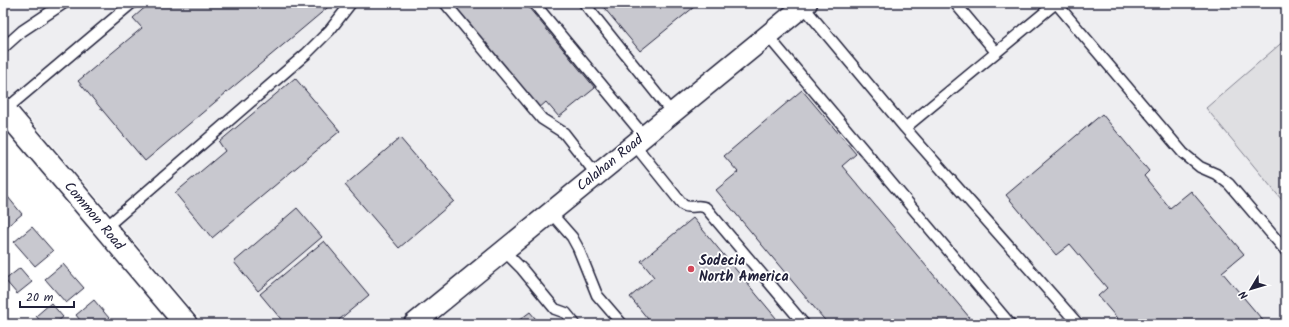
<svg xmlns="http://www.w3.org/2000/svg" width="1289" height="327" viewBox="0 0 1289 327" font-family="Kalam,sans-serif">
  <style>
    .built { fill: #eeeef1 }
    .green { fill: #dfdfe2; stroke: #80808e }
    .building { fill: #c8c8cf; stroke: #22223b }
    .lines { fill: none; stroke-linecap: round; stroke-linejoin: round }
    .lane-casing { stroke: #22223b; stroke-width: 13 }
    .street-casing { stroke: #22223b; stroke-width: 23 }
    .secondary-casing { stroke: #22223b; stroke-width: 25 }
    .lane { stroke: #fff; stroke-width: 10 }
    .street { stroke: #fff; stroke-width: 20 }
    .secondary { stroke: #fff; stroke-width: 22 }
    .poi-dot { fill: #d1495b; stroke: #fff; stroke-width: 1.5 }
    .labels { text-anchor: middle; dominant-baseline: central; stroke-width: 3.5; stroke-linejoin: round; paint-order: stroke }
    .street-label { font-size: 14px; fill: #22223b; stroke: #fff }
    .poi-label { font-size: 14px; font-weight: bold; fill: #22223b; stroke: #fff; text-anchor: start }
  </style>
  <rect width="100%" height="100%" fill="#fff"/>
  <filter id="ink" filterUnits="userSpaceOnUse"><feTurbulence type="fractalNoise" baseFrequency=".025" numOctaves="2"/><feDisplacementMap in="SourceGraphic" scale="8" xChannelSelector="R" yChannelSelector="G"/><feConvolveMatrix kernelMatrix="1 2 1 2 8 2 1 2 1" color-interpolation-filters="sRGB"/></filter>
  <g filter="url(#ink)">
    <!-- built -->
    <path class="built" d="M 3,3 L 1286,3 L 1286,324 L 204,324 L 3,87 Z"/>
    <!-- green -->
    <path class="green" d="M 1286,39 L 1286,205 L 1206,108 Z"/>
    <!-- building -->
    <path class="building" d="M 150,3 L 333,3 L 145,161 L 78,81 L 142,28 L 133,18 Z
      M 451,3 L 525,3 L 595,88 L 559,117 L 546,102 L 538,109 Z
      M 600,3 L 699,3 L 640,51 Z
      M 295,78 L 340,131 L 212,238 L 175,193 L 225,151 L 219,142 Z
      M 802,90 L 856,154 L 842,166 L 975,324 L 828,324 L 716,190 L 738,172 L 724,156 Z
      M 1102,114 L 1149,171 L 1144,176 L 1170,208 L 1191,191 L 1244,254 L 1222,272 L 1266,324 L 1122,324 L 1098,296 L 1107,288 L 1070,244 L 1056,255 L 1006,195 Z
      M 400,138 L 454,201 L 399,248 L 345,185 Z
      M 3,191 L 22,214 L 4,229 L 3,228 Z
      M 297,208 L 322,237 L 258,291 L 234,262 Z
      M 693,218 L 781,324 L 652,324 L 630,297 L 654,277 L 641,261 Z
      M 32,227 L 53,251 L 35,266 L 14,242 Z
      M 324,241 L 369,295 L 334,324 L 285,324 L 260,294 Z
      M 63,264 L 84,288 L 66,303 L 45,279 Z
      M 20,268 L 32,282 L 17,294 L 5,280 Z
      M 94,300 L 114,324 L 83,324 L 76,315 Z
      M 51,303 L 63,317 L 55,324 L 43,324 L 36,316 Z
      M 530,312 L 540,324 L 514,324 Z"/>
    <g class="lines">
      <!-- lane casing -->
      <g class="lane-casing">
        <path id="lane" d="M 445,3 L 542,119 L 564,133 L 596,174
          M 534,3 L 644,136
          M 584,3 L 672,113
          M 955,3 L 996,52
          M 1056,3 L 1183,153 L 1200,167 L 1216,174 L 1229,184 L 1286,251
          M 803,6 L 905,128 L 1056,3
          M 767,35 L 1010,324
          M 3,48 L 22,31 L 64,3
          M 5,110 L 132,3
          M 905,128 L 1078,324
          M 634,144 L 683,205 C 691,210 698,203 706,208 L 804,324
          M 550,212 L 572,237 L 578,248 L 597,295 L 622,324
          M 105,228 L 306,54 L 330,30 L 351,3
          M 503,250 L 522,269 L 550,303 L 555,309 L 566,313 L 575,324"/>
      </g>
      <!-- street casing -->
      <g class="street-casing">
        <path id="street" d="M 414,324 L 807,3"/>
      </g>
      <!-- secondary casing -->
      <g class="secondary-casing">
        <path id="secondary" d="M 3,108 L 186,324"/>
      </g>
      <!-- lane -->
      <use href="#lane" class="lane"/>
      <!-- street -->
      <use href="#street" class="street"/>
      <!-- secondary -->
      <use href="#secondary" class="secondary"/>
    </g>
  </g>
  <!-- markers -->
  <circle class="poi-dot" cx="691" cy="269" r="4"/>
  <g class="labels">
    <!-- street labels -->
    <g class="street-label">
      <text transform="translate(610 163) rotate(-39)">Calahan Road</text>
      <text transform="translate(94 216) rotate(50)">Common Road</text>
    </g>
    <!-- poi labels -->
    <g class="poi-label">
      <text x="699" y="261">Sodecia<tspan x="699" dy="16">North America</tspan></text>
    </g>
  </g>
  <!-- margin -->
  <rect width="1289" height="327" fill="none" stroke="#fff" stroke-width="16"/>
  <rect x="8" y="8" width="1273" height="311" fill="none" stroke="#22223b" stroke-width="1.5" filter="url(#ink)"/>
  <!-- north arrow -->
  <g transform="translate(1251 289) rotate(232)" stroke="#ffffff" stroke-width="3" paint-order="stroke">
  <path d="M0-3L7 15L0 10L-7 15Z" fill="#22223b"/>
  <text y="-6" font-size="11" font-weight="bold" text-anchor="middle" fill="#22223b">N</text>
  </g>
  <!-- scale -->
  <path d="M20 301v6h54v-6" fill="none" stroke="#22223b" stroke-width="2"/>
  <text x="26" y="301" font-size="12" fill="#22223b" stroke="#ffffff" stroke-width="3" paint-order="stroke">20 m</text>
</svg>
